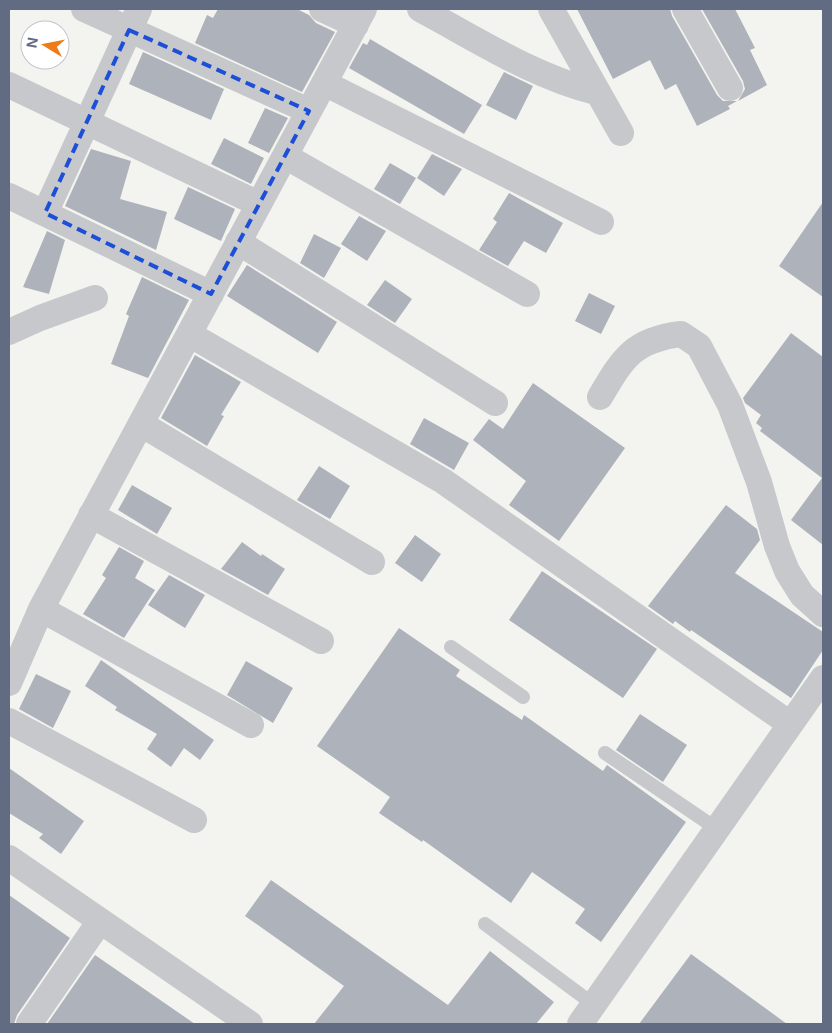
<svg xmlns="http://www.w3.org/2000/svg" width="832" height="1033" viewBox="0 0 832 1033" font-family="Inter,sans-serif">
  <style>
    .building { fill: #aeb2ba }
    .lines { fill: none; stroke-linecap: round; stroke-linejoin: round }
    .service { stroke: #c6c8cc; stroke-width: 14 }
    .minor { stroke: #c6c8cc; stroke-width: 26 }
    .marked { fill: none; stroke: #1d4ed8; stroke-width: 4; stroke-dasharray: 10 6; stroke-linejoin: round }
  </style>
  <rect width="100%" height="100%" fill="#f3f4ef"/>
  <!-- building -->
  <path class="building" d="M 218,9 L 297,9 L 309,15 L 316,23 L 335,32 L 302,92 L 195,43 L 207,15 L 213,18 Z
    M 577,9 L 670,9 L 672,16 L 717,95 L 723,101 L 737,101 L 728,106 L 730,109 L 697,126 L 676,84 L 665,90 L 650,60 L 613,79 Z
    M 702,9 L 735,9 L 755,48 L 750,50 L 767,85 L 738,101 L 745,89 L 743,81 Z
    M 370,39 L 482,105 L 464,134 L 349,68 L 363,43 L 367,45 Z
    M 143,52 L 224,89 L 211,120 L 129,84 Z
    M 504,72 L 533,86 L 516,120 L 486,105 Z
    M 265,108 L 288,118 L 269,153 L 248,143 Z
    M 224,138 L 264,158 L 251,184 L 211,164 Z
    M 91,149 L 131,161 L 120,199 L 167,212 L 156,250 L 65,206 Z
    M 432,154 L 462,169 L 444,196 L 417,178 Z
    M 390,163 L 416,178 L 400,204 L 374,189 Z
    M 188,187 L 235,209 L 221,241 L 174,219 Z
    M 509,193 L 563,223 L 546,253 L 524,241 L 508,266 L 479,250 L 497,222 L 493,219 Z
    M 823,202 L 823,297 L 779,266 Z
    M 359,216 L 386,231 L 367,261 L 341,244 Z
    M 47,231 L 65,240 L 49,294 L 23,287 Z
    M 314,234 L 341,248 L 324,278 L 300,263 Z
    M 247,265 L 337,322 L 318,353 L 227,296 Z
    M 142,277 L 189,300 L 148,378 L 111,364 L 129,316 L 126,314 Z
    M 385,280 L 412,299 L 395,323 L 367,305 Z
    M 589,293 L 615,306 L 601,334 L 575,321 Z
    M 791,333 L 823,357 L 823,545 L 791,520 L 822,478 L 760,431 L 762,428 L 756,423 L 761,415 L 745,403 L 743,398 Z
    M 195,355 L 241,382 L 221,415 L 224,416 L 207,446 L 161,418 Z
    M 533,383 L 625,448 L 559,541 L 509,505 L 526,481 L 473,440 L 489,419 L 503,429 Z
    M 424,418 L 469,443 L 454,470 L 410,444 Z
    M 319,466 L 350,486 L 330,519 L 297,500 Z
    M 132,485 L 172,508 L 157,534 L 118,510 Z
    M 726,505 L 757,529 L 760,540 L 735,573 L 823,632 L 823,650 L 791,698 L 691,630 L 690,632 L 675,621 L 673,624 L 648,606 Z
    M 415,535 L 441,554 L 422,582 L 395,563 Z
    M 242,542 L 261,556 L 262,554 L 285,569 L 268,595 L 221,569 Z
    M 119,547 L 144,561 L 135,578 L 155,590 L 124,638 L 83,614 L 106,578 L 102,575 Z
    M 542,571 L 657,649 L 623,698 L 509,620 Z
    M 169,575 L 205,595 L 185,628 L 148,605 Z
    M 399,628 L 460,670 L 456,676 L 522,720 L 524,715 L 603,771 L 607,765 L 686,822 L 601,942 L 575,923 L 585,909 L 532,872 L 511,903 L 423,840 L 422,842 L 379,813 L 390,797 L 317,746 Z
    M 101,660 L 214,740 L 200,760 L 184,748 L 171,767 L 147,749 L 157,734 L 115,710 L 117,707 L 85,686 Z
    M 246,661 L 293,688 L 273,723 L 227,695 Z
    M 36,674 L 71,691 L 53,728 L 19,709 Z
    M 640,714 L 687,745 L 663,782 L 616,750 Z
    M 9,768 L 84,821 L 61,854 L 39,838 L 43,834 L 9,813 Z
    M 271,880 L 448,1005 L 490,951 L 554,1002 L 536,1024 L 314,1024 L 344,986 L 245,916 Z
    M 9,895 L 70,938 L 17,1015 L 14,1024 L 9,1024 Z
    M 691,954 L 787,1024 L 639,1024 Z
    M 95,955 L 195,1024 L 47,1024 Z"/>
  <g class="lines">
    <!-- service -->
    <path class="service" d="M 451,647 L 523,697
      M 605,753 L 717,829
      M 485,924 L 593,1004"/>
    <!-- minor -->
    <path class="minor" d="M 84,9 L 309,111
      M 322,9 L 356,25
      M 420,9 C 476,39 534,77 596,92
      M 551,9 L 621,133
      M 685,9 L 730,88
      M 324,83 L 601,222
      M 9,85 L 259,204
      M 285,156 L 527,294
      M 9,196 L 211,294
      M 45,213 L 139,9
      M 238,242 L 495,403
      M 9,332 L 40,318 L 95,298
      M 189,334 L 443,481 L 790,724
      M 600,397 C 623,358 633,340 681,334 L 699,346 L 730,405 L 759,482 L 777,546 L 787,571 L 802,595 L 823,614
      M 141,424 L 372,562
      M 91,515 L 321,641
      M 41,609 L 251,725
      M 9,683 L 41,609 L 364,9
      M 9,721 L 194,820
      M 9,858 L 250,1024
      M 29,1024 L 100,921
      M 580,1024 L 823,678"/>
  </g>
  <!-- marked area -->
  <path class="marked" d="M 129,30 L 309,111 L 211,294 L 45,213 Z"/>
  <!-- border -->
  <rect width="832" height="1033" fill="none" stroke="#616c83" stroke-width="20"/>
  <!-- north arrow -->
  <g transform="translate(45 45) rotate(280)"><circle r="24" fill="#ffffff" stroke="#c0c4cd"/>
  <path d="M0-4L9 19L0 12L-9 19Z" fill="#ee7b16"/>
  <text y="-8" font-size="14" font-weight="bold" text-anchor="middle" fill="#616c83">N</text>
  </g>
</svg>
